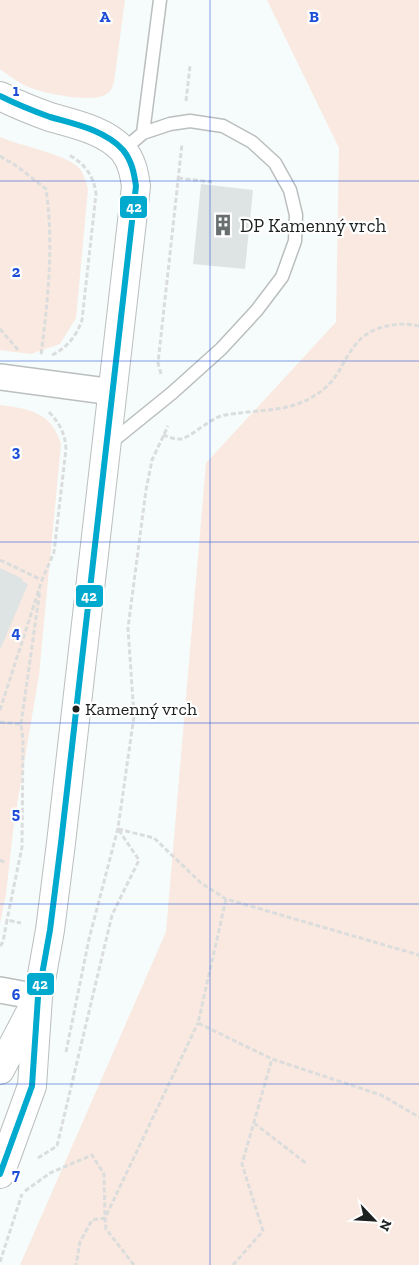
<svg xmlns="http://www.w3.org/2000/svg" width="419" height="1265" viewBox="0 0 419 1265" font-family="'Zilla Slab',serif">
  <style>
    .green { fill: #fae9e0 }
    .building { fill: #dee4e3 }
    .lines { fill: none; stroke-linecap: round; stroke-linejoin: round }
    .lane-casing { stroke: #babfbe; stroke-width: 15 }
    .street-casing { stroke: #babfbe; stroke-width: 28 }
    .secondary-casing { stroke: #babfbe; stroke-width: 30 }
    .path { stroke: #dbdddd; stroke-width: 3; stroke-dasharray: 5 2.5; stroke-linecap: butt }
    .lane { stroke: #fefffe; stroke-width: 12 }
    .street { stroke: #fefffe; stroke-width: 25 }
    .secondary { stroke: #fefffe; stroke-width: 28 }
    .bus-1-casing { stroke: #fff; stroke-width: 10 }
    .bus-1 { stroke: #00a9ce; stroke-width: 6 }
    .grid { fill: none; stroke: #1d4ed8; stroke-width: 1; stroke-opacity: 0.55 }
    .bus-dot { fill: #1c2120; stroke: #fff; stroke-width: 2 }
    .labels { text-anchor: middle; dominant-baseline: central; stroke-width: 4.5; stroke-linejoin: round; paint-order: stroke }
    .bus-label { font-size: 18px; fill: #1c2120; stroke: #fff; text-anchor: start }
    .poi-label { font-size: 19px; fill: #1c2120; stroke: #fff; text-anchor: start }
    .grid-label { font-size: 16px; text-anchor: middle; font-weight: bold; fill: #1d4ed8; stroke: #fff; stroke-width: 4.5; stroke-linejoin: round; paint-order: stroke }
    .line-badge { stroke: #fff; stroke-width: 2 }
    .badge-label { font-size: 14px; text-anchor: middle; font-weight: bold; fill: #fff }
  </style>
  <rect width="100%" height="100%" fill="#f5fcfb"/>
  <!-- green -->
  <path class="green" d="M 0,0 L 125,0 L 114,82 C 112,88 111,92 105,95 C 89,103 38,93 22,84 C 15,80 7,74 0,69 Z
    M 267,0 L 419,0 L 419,1265 L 20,1265 L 166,932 L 206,463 L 336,322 L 339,148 Z
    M 0,137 C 20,146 66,154 79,168 C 84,174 86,182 88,189 L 76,318 L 60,344 L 31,354 L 0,350 Z
    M 0,405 C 30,409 51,412 61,444 L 39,675 L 14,823 L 6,894 L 0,924 Z"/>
  <!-- building -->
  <path class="building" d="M 201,184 L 253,190 L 245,269 L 193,264 Z
    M 0,568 L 23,579 L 22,581 L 28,584 L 0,650 Z"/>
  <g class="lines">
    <!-- lane casing -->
    <g class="lane-casing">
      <path id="lane" d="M 143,133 L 160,0
        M 109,444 L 172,393 L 221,349 L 257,310 L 282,277 L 295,241 L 296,215 L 290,190 L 275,163 L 252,142 L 223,126 L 190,121 L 170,124 L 143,133 L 123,150"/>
    </g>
    <!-- street casing -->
    <g class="street-casing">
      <path id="street" d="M 0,377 L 113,392
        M 0,990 L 38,997"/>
    </g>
    <!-- secondary casing -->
    <g class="secondary-casing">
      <path id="secondary" d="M 0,96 C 16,104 33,111 50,117 C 74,124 105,130 123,150 C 132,161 134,173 136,186 L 61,843 L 50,930 L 38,997 L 32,1086 L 0,1174
        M 0,1070 L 33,1007"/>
    </g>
    <!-- path -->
    <path class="path" d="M 186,101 L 190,66
      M 0,156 L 18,167 L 46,189 C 54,245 48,300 41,355
      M 178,178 L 212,182
      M 0,329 L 19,351
      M 52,355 C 67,348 77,335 82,320 L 96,194 C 94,176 85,164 69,155
      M 161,374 L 158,363 L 182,144
      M 163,435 L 175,439 L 182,439 C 196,433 207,421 221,416 C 227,414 234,414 240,413 C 264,410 293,410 314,396 C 340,380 339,365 356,344 C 370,326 398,321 419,326
      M 0,560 L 42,580
      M 0,710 L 42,580 L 54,552 L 66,449 C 65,433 60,424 49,412
      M 0,722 L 21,724 L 23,740 L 22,847 L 7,920
      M 21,724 L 40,590
      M 118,829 L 154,838 L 201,883 L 226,899 L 419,955
      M 0,860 L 6,863
      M 226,899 L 198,1023 L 272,1059 L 381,1095 L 419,1117
      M 0,946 L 3,942 L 7,920 L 21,923
      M 66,1052 L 89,939 L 118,828 L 134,716 L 128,628 L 146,490 L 152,460 L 168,426
      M 254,1123 L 307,1164
      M 38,1158 L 57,1146 L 112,915 L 139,860 L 118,829
      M 25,1191 L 50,1173 L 92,1155 L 104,1174 L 105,1218 L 92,1220 L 80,1242 L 76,1265
      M 0,1262 L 22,1194
      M 134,1265 L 106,1229 L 105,1218 L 198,1023
      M 233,1265 L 263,1231 L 242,1164 L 272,1059"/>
    <!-- lane -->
    <use href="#lane" class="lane"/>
    <!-- street -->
    <use href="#street" class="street"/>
    <!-- secondary -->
    <use href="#secondary" class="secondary"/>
    <!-- bus-1 casing -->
    <g class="bus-1-casing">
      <path id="bus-1" d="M 0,96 C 16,104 33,111 50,117 C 74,124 105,130 123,150 C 132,161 134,173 136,186 L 61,843 L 50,930 L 38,997 L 32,1086 L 0,1174"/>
    </g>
    <!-- bus-1 -->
    <use href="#bus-1" class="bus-1"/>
  </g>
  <!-- grid -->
  <path class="grid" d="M 210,0 L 210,1265M 0,181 L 419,181M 0,361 L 419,361M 0,542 L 419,542M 0,723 L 419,723M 0,904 L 419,904M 0,1084 L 419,1084"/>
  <!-- icons -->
  <defs>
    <g id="building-bare" transform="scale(1.725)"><path d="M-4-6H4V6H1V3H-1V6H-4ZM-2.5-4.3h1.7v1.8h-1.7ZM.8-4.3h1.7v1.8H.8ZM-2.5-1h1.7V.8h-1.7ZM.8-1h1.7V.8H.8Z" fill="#686e6d" stroke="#fff" stroke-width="2.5" paint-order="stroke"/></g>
  </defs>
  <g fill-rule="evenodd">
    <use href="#building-bare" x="223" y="225"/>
  </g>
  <!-- markers -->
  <circle class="bus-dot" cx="76" cy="709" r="4.5"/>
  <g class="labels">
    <!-- bus labels -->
    <g class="bus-label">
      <text x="85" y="709">Kamenný vrch</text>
    </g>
    <!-- poi labels -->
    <g class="poi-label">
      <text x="240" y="225">DP Kamenný vrch</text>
    </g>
  </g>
  <g class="grid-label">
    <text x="105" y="22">A</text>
    <text x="314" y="22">B</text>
    <text x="16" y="96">1</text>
    <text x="16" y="277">2</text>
    <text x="16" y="457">3</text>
    <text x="16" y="638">4</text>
    <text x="16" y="819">5</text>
    <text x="16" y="1000">6</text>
    <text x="16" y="1180">7</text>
  </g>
  <g class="line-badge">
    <rect x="119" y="195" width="29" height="24" rx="5" fill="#00a9ce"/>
    <rect x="75" y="584" width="29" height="24" rx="5" fill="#00a9ce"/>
    <rect x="26" y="972" width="29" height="24" rx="5" fill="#00a9ce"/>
  </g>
  <g class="badge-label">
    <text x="134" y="212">42</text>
    <text x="89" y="601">42</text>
    <text x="40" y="989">42</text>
  </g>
  <!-- north arrow -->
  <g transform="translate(374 1220) rotate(115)" stroke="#ffffff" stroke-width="4" paint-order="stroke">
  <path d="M0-4L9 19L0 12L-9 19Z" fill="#1c2120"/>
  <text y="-8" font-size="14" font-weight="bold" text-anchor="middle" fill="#1c2120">N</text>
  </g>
</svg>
